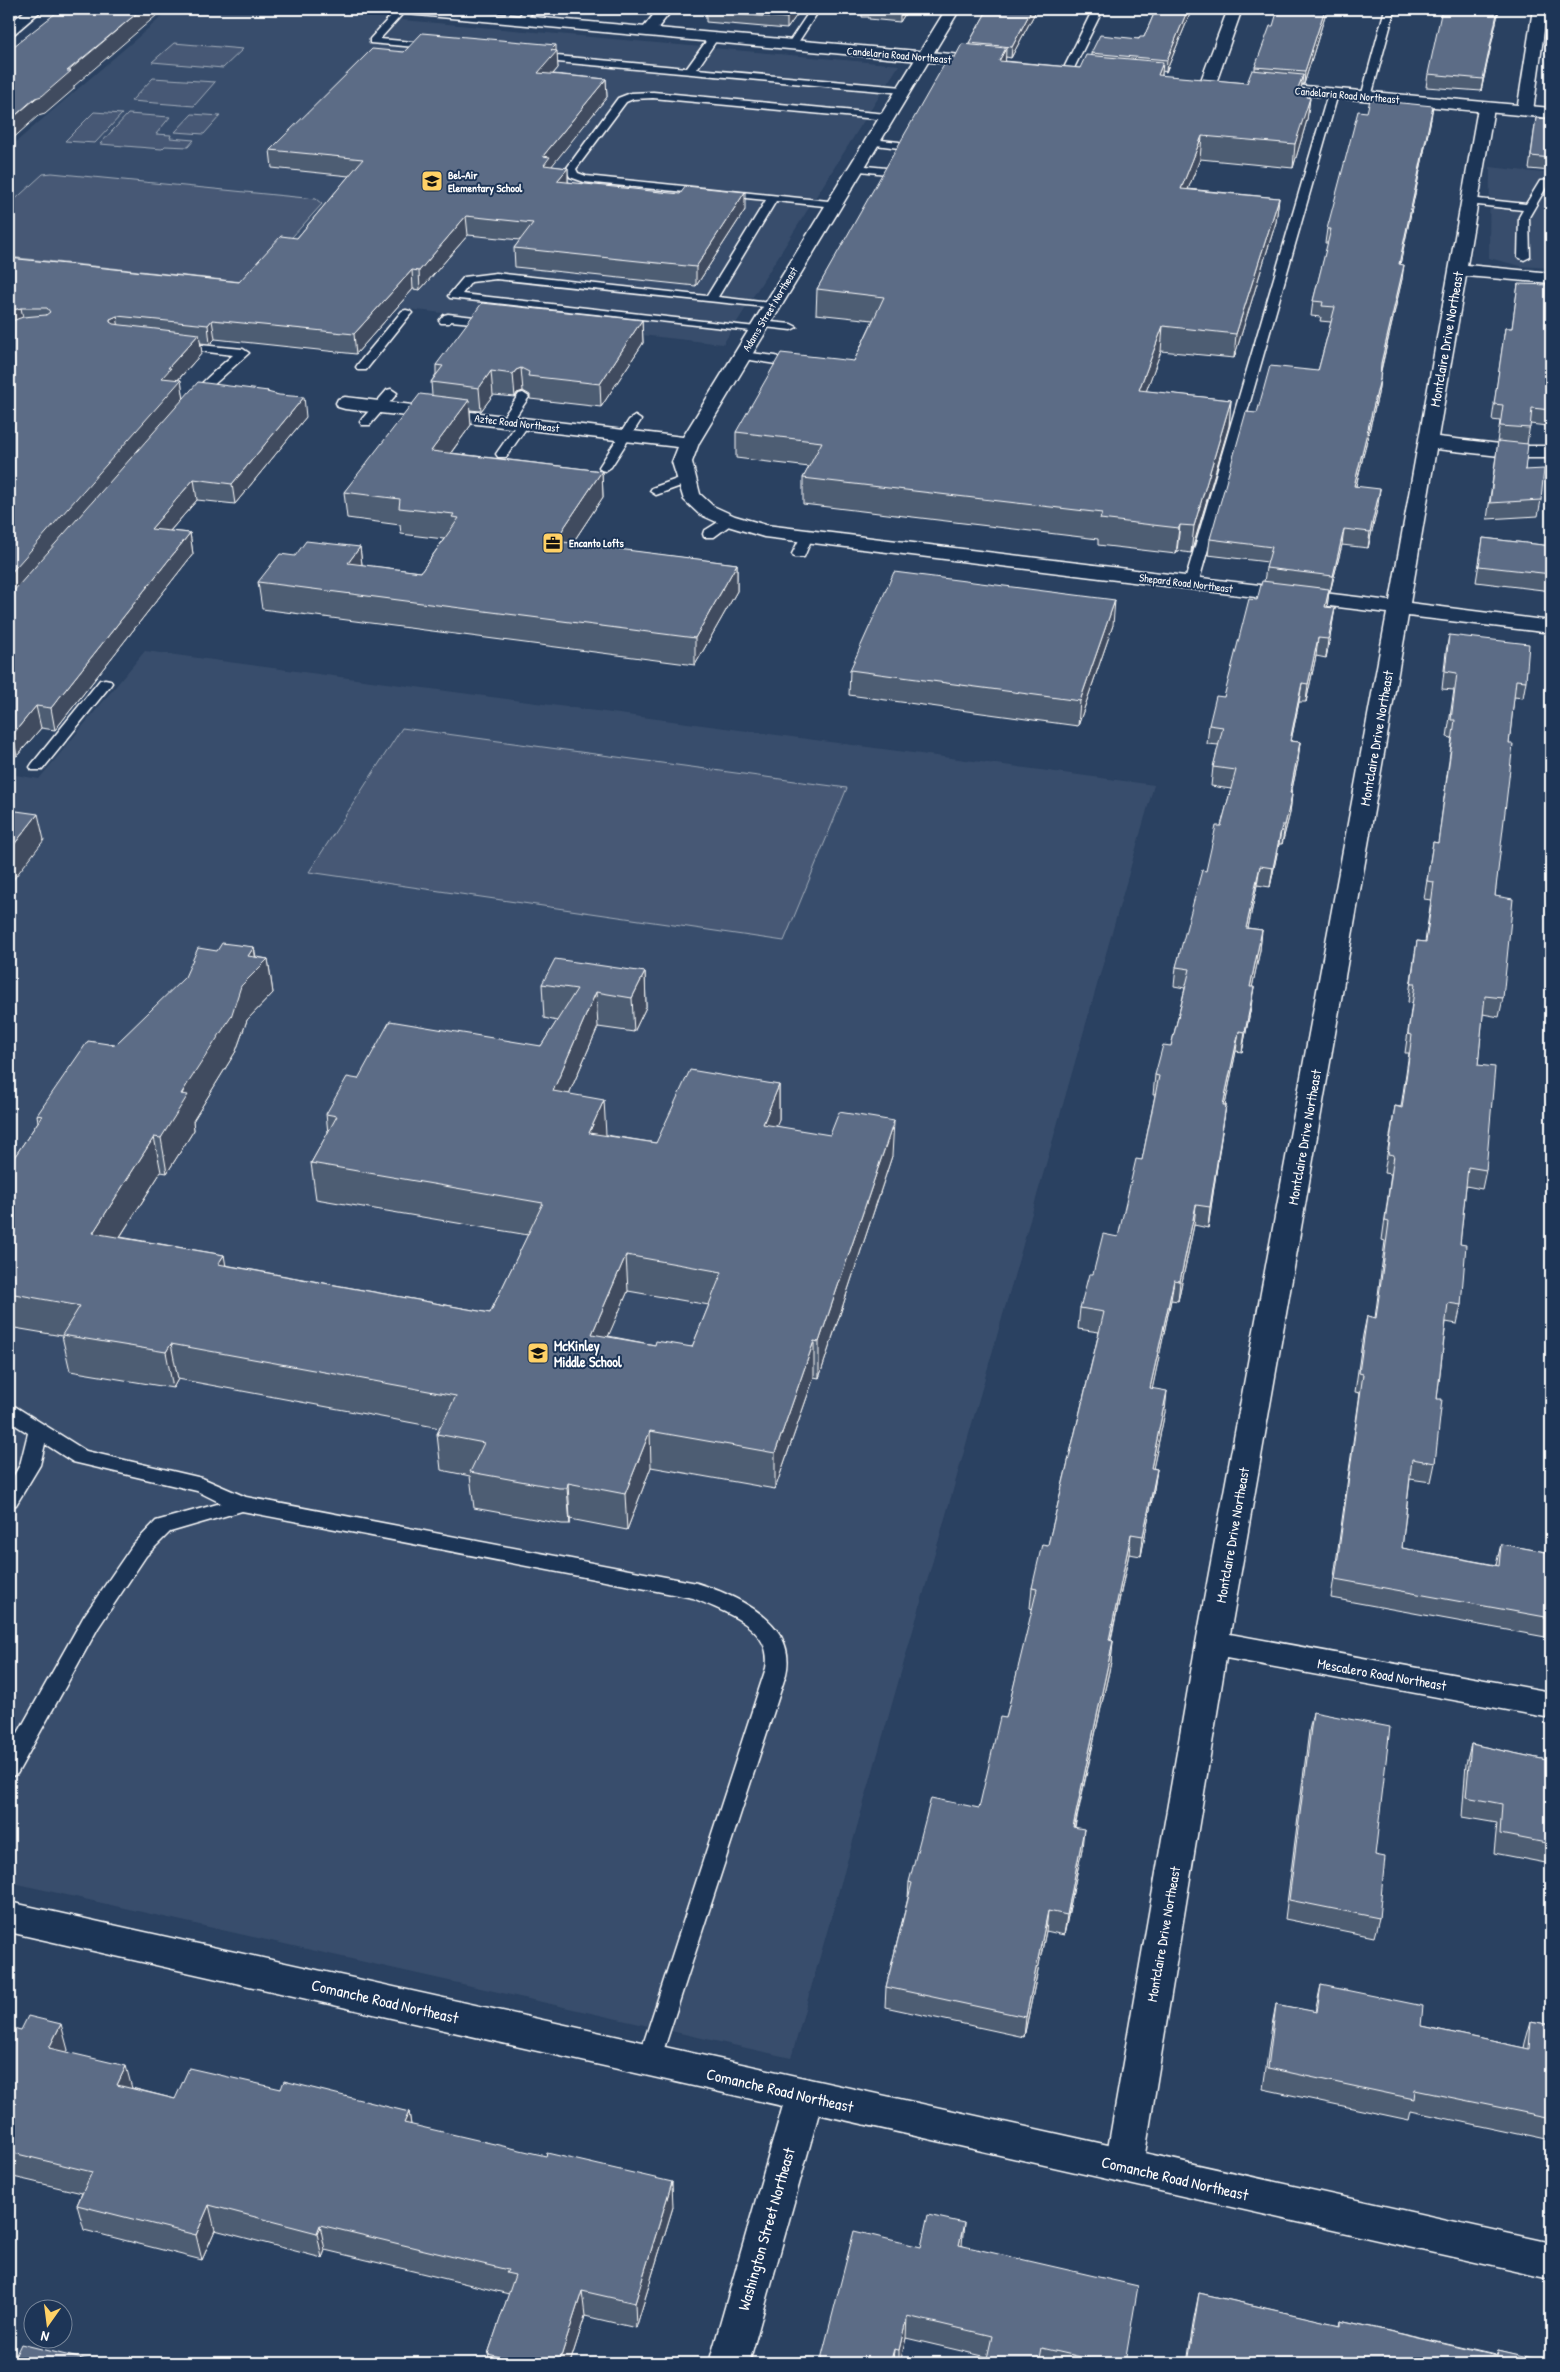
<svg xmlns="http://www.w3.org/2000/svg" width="1560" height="2372" viewBox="0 0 1560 2372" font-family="'Patrick Hand',sans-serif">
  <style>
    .built { fill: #394e6c }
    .green { fill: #465975; stroke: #a2acba }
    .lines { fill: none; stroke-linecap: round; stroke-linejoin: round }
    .lane-casing { stroke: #fff; stroke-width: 3 }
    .street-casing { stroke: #fff; stroke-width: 3 }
    .secondary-casing { stroke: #fff; stroke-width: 3 }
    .lane { fill: #1d3557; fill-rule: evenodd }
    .street { fill: #1d3557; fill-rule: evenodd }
    .secondary { fill: #1d3557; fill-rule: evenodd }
    .wall { fill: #4e5d73; stroke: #fff; fill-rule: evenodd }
    .shaded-wall { fill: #404c5e; stroke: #fff }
    .building { fill: #5b6c86; stroke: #fff; fill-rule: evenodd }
    .labels { text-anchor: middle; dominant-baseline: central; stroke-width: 4; stroke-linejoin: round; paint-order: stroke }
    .far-street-label { font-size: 11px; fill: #fff; stroke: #1d3557 }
    .far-poi-label { font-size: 11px; font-weight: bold; fill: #fff; stroke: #1d3557; text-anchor: start }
    .street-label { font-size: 14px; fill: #fff; stroke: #1d3557 }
    .poi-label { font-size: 14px; font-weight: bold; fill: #fff; stroke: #1d3557; text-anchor: start }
    .near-street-label { font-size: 16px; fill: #fff; stroke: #1d3557 }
  </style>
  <rect width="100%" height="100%" fill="#2a4161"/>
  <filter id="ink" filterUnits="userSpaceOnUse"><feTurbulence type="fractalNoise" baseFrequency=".02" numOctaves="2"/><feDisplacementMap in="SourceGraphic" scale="10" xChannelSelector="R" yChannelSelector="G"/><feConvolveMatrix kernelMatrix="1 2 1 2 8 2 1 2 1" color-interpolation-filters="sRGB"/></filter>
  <g filter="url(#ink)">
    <!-- built -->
    <path class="built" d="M 171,9 L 281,9 L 899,65 L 723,344 L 9,265 L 9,148 Z
      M 1490,167 L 1551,174 L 1551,268 L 1521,266 L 1489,258 Z
      M 145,651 L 1154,785 L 791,2058 L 9,1882 L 9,774 L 39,779 Z"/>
    <!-- green -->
    <path class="green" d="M 174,43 L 243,49 L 223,68 L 152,62 Z
      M 153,78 L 215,82 L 194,106 L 131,101 Z
      M 94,112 L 122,114 L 95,143 L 65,141 Z
      M 128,114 L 170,117 L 156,134 L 171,135 L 170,138 L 194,140 L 188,147 L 165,146 L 162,149 L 100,144 Z
      M 192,114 L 220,116 L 204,134 L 175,132 Z
      M 52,173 L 316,199 L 322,204 L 254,279 L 243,282 L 9,257 L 9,205 L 43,174 Z
      M 402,728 L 847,788 L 784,941 L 309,872 Z"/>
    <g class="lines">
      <!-- lane casing -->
      <g class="lane-casing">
        <path id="lane" d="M 397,9 L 407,9 L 380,39 L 435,44 L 440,47 L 438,49 L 370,43 L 370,39 Z
          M 525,9 L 535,9 L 524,22 L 518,22 L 516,20 Z
          M 811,9 L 820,9 L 795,47 L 789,47 L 787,45 Z
          M 1093,9 L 1103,9 L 1073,70 L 1065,72 L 1063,70 Z
          M 1385,9 L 1395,9 L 1371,97 L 1366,100 L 1361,97 Z
          M 713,35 L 718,38 L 697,69 L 903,87 L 908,90 L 903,93 L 535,60 L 530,57 L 535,54 L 687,68 L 710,36 Z
          M 1333,91 L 1338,94 L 1198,584 L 1191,588 L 1186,587 L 1184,584 L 1328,94 Z
          M 653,92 L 887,114 L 892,117 L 887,120 L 653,98 L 633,99 L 626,102 L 576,169 L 578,173 L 586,176 L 838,202 L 838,206 L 834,207 L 776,201 L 718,297 L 771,303 L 777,306 L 775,308 L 496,279 L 471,282 L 462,294 L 756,327 L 760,328 L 762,330 L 760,332 L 450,298 L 448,296 L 464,277 L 496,273 L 707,296 L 766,200 L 584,182 L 570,177 L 566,169 L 618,98 L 631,93 Z
          M 872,139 L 899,142 L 904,145 L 899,148 L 868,144 L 867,142 Z
          M 856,165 L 886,168 L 891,171 L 886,174 L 852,170 L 852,166 Z
          M 1551,180 L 1551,186 L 1547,186 L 1529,217 L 1530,257 L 1524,260 L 1518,257 L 1519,217 L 1523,210 L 1469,204 L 1464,201 L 1469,198 L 1526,204 L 1540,181 Z
          M 406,310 L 410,311 L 412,313 L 410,315 L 366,370 L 358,370 L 356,367 L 358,364 L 402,311 Z
          M 448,314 L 492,319 L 498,322 L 492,325 L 451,321 L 449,323 L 441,323 L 439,321 L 444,315 Z
          M 760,321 L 791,324 L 797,327 L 791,330 L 756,326 L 754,324 Z
          M 178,343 L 243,349 L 249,353 L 209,389 L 197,403 L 189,403 L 187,400 C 200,383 217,369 233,355 L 174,348 L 172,346 L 174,344 Z
          M 741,352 L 776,356 L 782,360 L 776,364 L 737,358 L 735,356 L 737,354 Z
          M 391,389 L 397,393 L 395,396 L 370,425 L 362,425 L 360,422 L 362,419 L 387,390 Z
          M 523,393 L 529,397 L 512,422 L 510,425 L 502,425 L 500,422 L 519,394 Z
          M 635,416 L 641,420 L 611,467 L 605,471 L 601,470 L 599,467 L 629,420 Z
          M 523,420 L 529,424 L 506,457 L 498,457 L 496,454 L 498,451 L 519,421 Z
          M 685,476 L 689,477 L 691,480 L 689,483 L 656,495 L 650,491 L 652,488 Z
          M 728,516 L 734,520 L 733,523 L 714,537 L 704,537 L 703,534 L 704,531 Z
          M 806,534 L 812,538 L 804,557 L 794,557 L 792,554 L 800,538 Z
          M 105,679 L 110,680 L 112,683 L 110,686 L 42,770 L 32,770 L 30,767 L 32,764 L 100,680 Z
          M 9,1405 L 16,1407 L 86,1451 L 202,1478 L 246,1497 L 697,1583 C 737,1596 798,1623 786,1674 L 658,2067 L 650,2070 L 642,2067 L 638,2060 L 766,1668 C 774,1627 722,1611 693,1598 L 242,1511 L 170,1532 L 146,1556 L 98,1628 L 17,1774 L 9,1777 L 9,1749 L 84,1616 L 132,1546 L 156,1521 L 221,1503 L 197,1491 L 73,1462 L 45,1444 L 40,1465 L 16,1505 L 9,1507 L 9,1484 L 20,1465 L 28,1433 L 9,1421 Z"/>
      </g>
      <!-- street casing -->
      <g class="street-casing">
        <path id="street" d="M 27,9 L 43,9 L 14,34 L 9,35 L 9,24 Z
          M 658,9 L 673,9 L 652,35 L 642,35 L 640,32 Z
          M 946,9 L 960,9 L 699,443 L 692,462 L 700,494 L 713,506 L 735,516 L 766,525 L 1390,601 L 1478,108 L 1480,105 L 1492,105 L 1494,108 L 1467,265 L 1551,273 L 1551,283 L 1466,276 L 1438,437 L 1518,446 L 1551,446 L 1551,458 L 1518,458 L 1436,449 L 1410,603 L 1551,621 L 1551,633 L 1408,616 L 1230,1634 L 1551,1692 L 1551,1718 L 1226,1658 L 1143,2166 L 1138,2178 L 1124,2183 L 1110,2178 L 1105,2166 L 1196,1643 L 1387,613 L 764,537 L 721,524 L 699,514 L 684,500 L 672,462 L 678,447 L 345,409 L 338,407 L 336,403 L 338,399 L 345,397 L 683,437 Z
          M 1228,9 L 1242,9 L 1216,83 L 1213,86 L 1203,86 L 1200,83 Z
          M 1533,9 L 1547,9 L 1533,111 L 1531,114 L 1519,114 L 1517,111 Z
          M 805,2078 L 818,2083 L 824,2095 L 749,2363 L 709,2363 L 786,2095 L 792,2083 Z"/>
      </g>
      <!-- secondary casing -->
      <g class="secondary-casing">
        <path id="secondary" d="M 389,9 L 442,9 L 985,57 L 993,62 L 985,67 L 396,13 L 391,12 Z
          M 1271,83 L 1551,108 L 1551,118 L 1266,91 L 1263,88 L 1266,85 Z
          M 9,1902 L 1551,2243 L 1551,2279 L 9,1932 Z"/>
      </g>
      <!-- lane -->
      <use href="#lane" class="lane"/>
      <!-- street -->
      <use href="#street" class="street"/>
      <!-- secondary -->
      <use href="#secondary" class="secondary"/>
    </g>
    <!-- wall -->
    <path class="wall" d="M 462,9 L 502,9 L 498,12 Z
      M 801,9 L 787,29 L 706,22 L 706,12 Z
      M 862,9 L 908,9 L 900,22 L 869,19 L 869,17 L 862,17 Z
      M 988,9 L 1037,9 L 1011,58 L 1006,57 L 1005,61 L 1080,68 L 1091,56 L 1091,53 L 1144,37 L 1156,9 L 1192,9 L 1166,72 L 1162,71 L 1162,76 L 1247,83 L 1255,70 L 1255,67 L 1273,26 L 1327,9 L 1304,84 L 1302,84 L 1301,88 L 1309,89 L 1308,97 L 1310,98 L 1307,120 L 1293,168 L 1200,159 L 1188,189 L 1279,198 L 1276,222 L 1234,358 L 1161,351 L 1146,391 L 1231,400 L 1229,426 L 1191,553 L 1177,551 L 1176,554 L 1098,545 L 1098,539 L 803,504 L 803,478 L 809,467 L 736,458 L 736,432 L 854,361 L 873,320 L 816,314 L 817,289 L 955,57 L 969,45 L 969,43 Z
      M 1456,9 L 1499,9 L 1481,91 L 1426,87 L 1428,74 Z
      M 556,51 L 558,68 L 553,74 L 606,79 L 607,97 L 551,166 L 568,168 L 568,182 L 745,210 L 696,286 L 515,267 L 514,248 L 520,240 L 468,235 L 420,290 L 413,289 L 356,354 L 215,339 L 210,344 L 200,343 L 202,353 L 178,380 L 184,398 L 268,391 L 268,392 L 306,417 L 235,504 L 197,500 L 170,531 L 190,533 L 193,554 L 55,730 L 41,728 L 17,756 L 9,755 L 9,258 L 239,282 L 297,238 L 349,176 L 272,168 L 270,150 L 404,52 Z
      M 1536,118 L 1551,119 L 1551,171 L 1529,169 Z
      M 1431,119 L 1400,264 L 1402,279 L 1381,371 L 1378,394 L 1356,486 L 1378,505 L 1368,548 L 1342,545 L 1330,592 L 1329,592 L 1327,607 L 1335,608 L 1332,626 L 1326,658 L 1316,656 L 1306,702 L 1299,702 L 1291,741 L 1300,742 L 1298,761 L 1291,794 L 1292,794 L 1290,813 L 1282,844 L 1279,844 L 1270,887 L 1257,885 L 1248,928 L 1262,930 L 1260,950 L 1252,987 L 1251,1007 L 1242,1052 L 1236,1051 L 1225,1105 L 1226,1105 L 1223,1125 L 1208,1228 L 1194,1225 L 1178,1301 L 1171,1300 L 1152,1389 L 1165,1412 L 1153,1468 L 1157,1469 L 1154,1489 L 1141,1556 L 1129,1554 L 1111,1640 L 1113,1641 L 1111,1662 L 1075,1827 L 1082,1849 L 1064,1935 L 1046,1931 L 1024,2037 L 885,2007 L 886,1987 L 908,1898 L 909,1882 L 979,1808 L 1006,1718 L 1033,1609 L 1030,1608 L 1032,1588 L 1048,1545 L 1099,1332 L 1078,1329 L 1080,1308 L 1093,1274 L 1118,1237 L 1142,1160 L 1155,1095 L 1153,1095 L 1155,1075 L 1171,1046 L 1185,988 L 1174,986 L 1176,967 L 1206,871 L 1221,826 L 1231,789 L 1211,786 L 1213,767 L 1219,745 L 1207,744 L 1209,725 L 1224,697 L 1257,600 L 1264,582 L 1266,568 L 1268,562 L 1208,555 L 1210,539 L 1257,413 L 1318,371 L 1331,322 L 1320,321 L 1321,317 L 1311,316 L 1313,301 L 1328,243 L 1325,243 L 1327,229 Z
      M 1518,284 L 1550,410 L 1547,426 L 1530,424 L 1527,444 L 1525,470 L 1541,500 L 1538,516 L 1487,519 L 1498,442 L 1497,442 L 1500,421 L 1492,420 L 1505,328 L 1512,328 Z
      M 642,320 L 643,343 L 601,407 L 530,399 L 530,395 L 523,391 L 517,393 L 515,397 L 493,395 L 481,411 L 470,410 L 471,425 L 451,453 L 602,471 L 603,497 L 572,544 L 737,564 L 737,591 L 695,665 L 262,609 L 258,582 L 295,556 L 360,547 L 362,565 L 421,572 L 444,539 L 401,534 L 400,525 L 347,518 L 344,492 L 432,395 L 431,382 L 436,374 L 436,365 Z
      M 1483,538 L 1551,546 L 1551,591 L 1476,582 Z
      M 1113,625 L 1078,726 L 849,695 L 850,670 Z
      M 1449,635 L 1526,681 L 1523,698 L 1514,697 L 1509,744 L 1495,896 L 1503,998 L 1499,1017 L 1483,1014 L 1478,1065 L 1486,1170 L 1482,1189 L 1466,1186 L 1460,1244 L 1461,1305 L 1457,1324 L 1446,1322 L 1437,1399 L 1435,1463 L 1431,1482 L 1410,1479 L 1402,1548 L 1496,1565 L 1501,1544 L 1551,1553 L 1551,1638 L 1331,1598 L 1360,1393 L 1355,1392 L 1363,1335 L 1367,1316 L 1375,1318 L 1385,1241 L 1382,1240 L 1391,1174 L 1384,1173 L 1395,1106 L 1401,1107 L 1409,1053 L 1405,1053 L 1412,1003 L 1408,1002 L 1414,959 L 1417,941 L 1425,942 L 1431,900 L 1424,899 L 1433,842 L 1438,843 L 1452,738 L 1447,737 L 1454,690 L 1442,689 L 1446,652 Z
      M 254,947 L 256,957 L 268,959 L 273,993 L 247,1020 L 236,1051 L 193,1121 L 194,1130 L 167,1173 L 161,1172 L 120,1237 L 224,1255 L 225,1265 L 490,1313 L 528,1235 L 316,1199 L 311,1163 L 328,1133 L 326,1114 L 358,1079 L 541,1046 L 557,1021 L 544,1018 L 542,984 L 645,972 L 646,1007 L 634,1032 L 598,1027 L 569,1094 L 606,1135 L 656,1143 L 779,1085 L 779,1120 L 776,1126 L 892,1156 L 819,1378 L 814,1377 L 775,1489 L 651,1467 L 627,1530 L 570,1519 L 570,1524 L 562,1524 L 474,1508 L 470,1476 L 441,1470 L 437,1434 L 440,1428 L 178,1379 L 173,1388 L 70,1371 L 62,1336 L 9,1327 L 9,1165 L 38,1122 L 37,1115 L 115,1045 L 217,951 ZM 628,1291 L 709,1305 L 692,1347 L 655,1345 L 608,1336 Z
      M 1313,1712 L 1375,1855 L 1379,1918 L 1374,1937 L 1285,1919 L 1309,1731 Z
      M 1471,1744 L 1551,1761 L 1551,1864 L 1494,1853 L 1497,1823 L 1462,1817 L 1466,1764 Z
      M 1321,1985 L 1421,2026 L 1524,2048 L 1525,2043 L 1531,2021 L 1551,2025 L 1551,2141 L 1411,2111 L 1409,2120 L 1263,2089 L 1272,2025 L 1276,2004 L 1315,2012 Z
      M 9,2027 L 68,2050 L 67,2053 L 132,2088 L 175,2099 L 281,2089 L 409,2112 L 411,2125 L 673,2207 L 636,2328 L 585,2316 L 570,2363 L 490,2363 L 488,2354 L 509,2294 L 325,2250 L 322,2258 L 215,2230 L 202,2260 L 84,2230 L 77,2205 L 82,2193 L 9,2176 Z
      M 962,2245 L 1125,2363 L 986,2363 L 987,2357 L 906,2338 L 900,2363 L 820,2363 L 921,2247 Z
      M 1199,2293 L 1339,2325 L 1340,2320 L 1496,2355 L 1498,2350 L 1551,2363 L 1187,2363 L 1194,2318 Z"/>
    <!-- shaded-wall -->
    <path class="shaded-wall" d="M 142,9 L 164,9 L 74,86 L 74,89 L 45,114 L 38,116 L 9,142 L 9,121 Z
      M 794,9 L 801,9 L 787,29 L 787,18 Z
      M 902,9 L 908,9 L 900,22 L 900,11 Z
      M 1032,9 L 1037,9 L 1011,58 L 1012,47 Z
      M 1188,9 L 1192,9 L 1166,72 L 1167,60 Z
      M 1325,9 L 1327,9 L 1304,84 L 1305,71 Z
      M 1498,9 L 1499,9 L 1481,91 L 1483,79 Z
      M 556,45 L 556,52 L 557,51 L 558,68 L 539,90 L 538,73 L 551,50 Z
      M 1006,48 L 1005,70 L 999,61 Z
      M 1163,62 L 1161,84 L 1158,75 Z
      M 1303,75 L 1300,97 L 1298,88 Z
      M 606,79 L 607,97 L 551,167 L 545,183 L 543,156 Z
      M 1309,89 L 1307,107 L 1310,98 L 1307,120 L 1293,168 L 1295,144 Z
      M 1433,106 L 1431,119 L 1397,279 L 1399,264 Z
      M 1202,136 L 1200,159 L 1179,212 L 1181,189 Z
      M 568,168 L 568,186 L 557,181 Z
      M 745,192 L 745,210 L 696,286 L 696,267 Z
      M 1279,198 L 1276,222 L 1234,358 L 1236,334 Z
      M 466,216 L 468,235 L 420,290 L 419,271 Z
      M 1404,265 L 1402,279 L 1379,378 L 1381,363 Z
      M 412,270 L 413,289 L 356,354 L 354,334 Z
      M 21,308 L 25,327 L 9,331 L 9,311 Z
      M 117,316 L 120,335 L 110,322 L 110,319 Z
      M 212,320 L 215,339 L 210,344 L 208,325 Z
      M 642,320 L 643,343 L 601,407 L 600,384 Z
      M 1163,326 L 1161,351 L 1137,416 L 1139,390 Z
      M 199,334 L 202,353 L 174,384 L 181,380 L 184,400 L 9,600 L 9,575 L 162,378 L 168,368 Z
      M 521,368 L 523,391 L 517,393 L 515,397 L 513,374 L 516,370 Z
      M 491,371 L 493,395 L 481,411 L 479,388 Z
      M 1380,379 L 1378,394 L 1352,502 L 1354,486 Z
      M 304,397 L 306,417 L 235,504 L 232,484 Z
      M 469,400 L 471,425 L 433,477 L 431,451 Z
      M 1231,400 L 1229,426 L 1191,553 L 1194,526 Z
      M 602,471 L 603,497 L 556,568 L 555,541 Z
      M 194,479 L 197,500 L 154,549 L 151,529 Z
      M 1380,489 L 1378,505 L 1368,548 L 1370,532 Z
      M 1180,525 L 1177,551 L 1176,554 L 1179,528 Z
      M 1344,529 L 1342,545 L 1330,592 L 1333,576 Z
      M 190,533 L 193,554 L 55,730 L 51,708 Z
      M 360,547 L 363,574 L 348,563 Z
      M 737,564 L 737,591 L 695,665 L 695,638 Z
      M 1329,589 L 1327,608 L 1325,607 Z
      M 1115,600 L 1113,625 L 1078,726 L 1080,701 Z
      M 1335,608 L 1332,626 L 1326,658 L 1328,639 Z
      M 1318,638 L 1316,656 L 1306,702 L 1308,684 Z
      M 1302,683 L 1299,702 L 1287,760 L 1290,741 Z
      M 36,706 L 41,728 L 17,756 L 13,734 Z
      M 1300,742 L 1298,761 L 1287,812 L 1290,793 Z
      M 1292,794 L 1290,813 L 1282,844 L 1285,825 Z
      M 38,814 L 44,840 L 9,885 L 9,851 Z
      M 1282,825 L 1279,844 L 1270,887 L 1273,868 Z
      M 1260,866 L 1257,885 L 1244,947 L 1246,928 Z
      M 1262,930 L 1260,950 L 1248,1007 L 1250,987 Z
      M 254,947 L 257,970 L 268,959 L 273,993 L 247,1020 L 236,1051 L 193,1121 L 194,1130 L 167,1173 L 161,1138 L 248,956 Z
      M 645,972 L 646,1007 L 634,1032 L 632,998 Z
      M 1254,987 L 1251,1007 L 1242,1052 L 1245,1032 Z
      M 596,992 L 598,1027 L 555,1126 L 553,1091 Z
      M 1239,1031 L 1236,1051 L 1221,1125 L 1223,1105 Z
      M 779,1085 L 779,1120 L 763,1159 L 763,1124 Z
      M 604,1100 L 606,1135 L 591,1168 L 589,1133 Z
      M 1226,1105 L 1223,1125 L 1208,1228 L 1210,1207 Z
      M 894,1121 L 892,1156 L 819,1378 L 819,1342 Z
      M 154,1137 L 161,1172 L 100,1268 L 93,1233 Z
      M 1196,1205 L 1194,1225 L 1178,1301 L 1180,1281 Z
      M 224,1255 L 230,1290 L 218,1264 Z
      M 626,1255 L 628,1291 L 594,1369 L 592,1334 Z
      M 1174,1280 L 1171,1300 L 1148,1409 L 1150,1388 Z
      M 814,1341 L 814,1377 L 775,1489 L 775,1453 Z
      M 171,1344 L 178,1379 L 173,1388 L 166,1352 Z
      M 1167,1391 L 1165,1412 L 1149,1488 L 1151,1468 Z
      M 650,1431 L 651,1467 L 627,1530 L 625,1494 Z
      M 1157,1469 L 1154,1489 L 1141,1556 L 1143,1536 Z
      M 568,1483 L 570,1519 L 570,1524 L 567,1488 Z
      M 1131,1534 L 1129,1554 L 1106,1661 L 1109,1640 Z
      M 1113,1641 L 1111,1662 L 1070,1847 L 1073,1827 Z
      M 1084,1829 L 1082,1849 L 1064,1935 L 1067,1915 Z
      M 1048,1911 L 1046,1931 L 1024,2037 L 1026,2017 Z
      M 61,2024 L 68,2050 L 56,2074 L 49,2048 Z
      M 126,2066 L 133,2092 L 117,2085 Z
      M 409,2112 L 413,2138 L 404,2123 Z
      M 672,2182 L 673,2207 L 636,2328 L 635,2303 Z
      M 209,2205 L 215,2230 L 202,2260 L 196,2235 Z
      M 964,2223 L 962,2245 L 958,2267 L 959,2245 Z
      M 320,2225 L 325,2250 L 322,2258 L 317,2233 Z
      M 582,2291 L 585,2316 L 570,2363 L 559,2363 Z
      M 907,2316 L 906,2338 L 900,2363 L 899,2363 L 899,2350 Z
      M 894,2349 L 893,2363 L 890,2363 Z"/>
    <!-- building -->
    <path class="building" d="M 61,9 L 142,9 L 67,71 L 71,71 L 42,96 L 35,98 L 9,121 L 9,50 Z
      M 708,9 L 794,9 L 787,18 L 706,12 Z
      M 876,9 L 902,9 L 900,11 Z
      M 988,9 L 1032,9 L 1012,47 L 969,43 Z
      M 1156,9 L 1188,9 L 1167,60 L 1091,53 L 1100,35 L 1139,39 L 1140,37 L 1144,37 Z
      M 1278,9 L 1325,9 L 1305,71 L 1255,67 L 1270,26 L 1273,26 Z
      M 1442,9 L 1456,11 L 1456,9 L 1498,9 L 1483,79 L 1428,74 Z
      M 422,33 L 556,45 L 551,50 L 557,51 L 538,73 L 606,79 L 543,156 L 550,157 L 544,165 L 568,168 L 557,181 L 680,194 L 686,186 L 745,192 L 696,267 L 514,248 L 533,223 L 466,216 L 419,271 L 412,270 L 354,334 L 212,320 L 208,325 L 117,316 L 110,319 L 110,322 L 113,324 L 199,334 L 168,368 L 171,368 L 162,378 L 181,380 L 9,575 L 9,322 L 23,317 L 46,315 L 50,312 L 47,308 L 21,308 L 9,311 L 9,258 L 239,282 L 281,236 L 297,238 L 363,159 L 270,150 L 372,49 L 404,52 Z
      M 962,44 L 1006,48 L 999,61 L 1080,68 L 1086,55 L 1163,62 L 1158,75 L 1247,83 L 1252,70 L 1303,75 L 1298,88 L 1309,89 L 1307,97 L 1310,98 L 1295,144 L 1202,136 L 1181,189 L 1279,198 L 1236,334 L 1163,326 L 1139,390 L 1231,400 L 1194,526 L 1180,525 L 1179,528 L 1100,519 L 1102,513 L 803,478 L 822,442 L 736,432 L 781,353 L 854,361 L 884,297 L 817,289 L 949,56 L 955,57 Z
      M 1370,100 L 1433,106 L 1399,264 L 1404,265 L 1381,363 L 1380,379 L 1354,486 L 1380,489 L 1370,532 L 1344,529 L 1333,576 L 1266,568 L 1272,547 L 1210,539 L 1246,412 L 1257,413 L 1270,366 L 1318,371 L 1335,307 L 1322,306 L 1323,302 L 1313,301 L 1331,229 L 1327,229 L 1358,111 L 1367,112 Z
      M 1536,118 L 1551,119 L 1551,158 L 1531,156 Z
      M 1518,284 L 1551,285 L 1551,400 L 1550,410 L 1532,408 L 1530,428 L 1500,426 L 1503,405 L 1494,404 L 1505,328 L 1512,328 Z
      M 482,303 L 642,320 L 600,384 L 528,376 L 529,372 L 521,368 L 516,370 L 513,374 L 491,371 L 479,388 L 431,382 L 443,366 L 436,365 Z
      M 198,382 L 268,391 L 267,392 L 279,395 L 304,397 L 232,484 L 194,479 L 151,529 L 190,533 L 51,708 L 36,706 L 13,734 L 9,733 L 9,594 L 11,594 Z
      M 420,394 L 469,400 L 431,451 L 602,471 L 555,541 L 737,564 L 695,638 L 258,582 L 280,554 L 295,556 L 306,541 L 360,547 L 348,563 L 421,572 L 459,518 L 452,517 L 454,514 L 399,508 L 400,499 L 344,492 Z
      M 1498,441 L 1528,444 L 1525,470 L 1544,469 L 1541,500 L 1490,503 Z
      M 1483,538 L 1551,546 L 1551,574 L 1479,566 Z
      M 894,572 L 1115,600 L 1080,701 L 850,670 Z
      M 1262,581 L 1329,589 L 1325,607 L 1335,608 L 1328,639 L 1318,638 L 1308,684 L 1302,683 L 1290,741 L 1300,742 L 1290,793 L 1292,794 L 1285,825 L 1282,825 L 1273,868 L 1260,866 L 1246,928 L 1262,930 L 1250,987 L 1254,987 L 1245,1032 L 1239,1031 L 1223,1105 L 1226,1105 L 1210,1207 L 1196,1205 L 1180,1281 L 1174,1280 L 1150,1388 L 1167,1391 L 1151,1468 L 1157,1469 L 1143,1536 L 1131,1534 L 1109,1640 L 1113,1641 L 1073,1827 L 1084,1829 L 1067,1915 L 1048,1911 L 1026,2017 L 886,1987 L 912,1883 L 909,1882 L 931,1798 L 979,1808 L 1000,1717 L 1006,1718 L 1037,1589 L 1032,1588 L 1042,1544 L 1048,1545 L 1104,1312 L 1080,1308 L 1089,1274 L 1093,1274 L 1103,1234 L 1118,1237 L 1136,1159 L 1142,1160 L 1159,1076 L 1155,1075 L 1163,1045 L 1171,1046 L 1190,969 L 1176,967 L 1202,870 L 1206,871 L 1216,826 L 1221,826 L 1236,770 L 1213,767 L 1223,727 L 1209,725 L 1216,696 L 1224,697 L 1249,599 L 1257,600 Z
      M 1449,635 L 1529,644 L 1526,681 L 1516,680 L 1509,744 L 1513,744 L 1495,896 L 1513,899 L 1503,998 L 1485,996 L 1478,1065 L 1495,1067 L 1486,1170 L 1468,1167 L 1460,1244 L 1466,1245 L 1461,1305 L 1448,1303 L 1437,1399 L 1442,1399 L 1435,1463 L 1412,1459 L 1402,1548 L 1499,1566 L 1501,1544 L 1551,1553 L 1551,1618 L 1335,1579 L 1363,1374 L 1359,1373 L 1367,1316 L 1376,1318 L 1389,1222 L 1385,1221 L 1394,1155 L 1388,1154 L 1395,1106 L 1402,1108 L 1412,1035 L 1408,1034 L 1415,984 L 1411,984 L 1417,941 L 1426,942 L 1434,882 L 1427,881 L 1433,842 L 1438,843 L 1455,720 L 1451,720 L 1457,673 L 1445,671 Z
      M 9,810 L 38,814 L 9,851 Z
      M 222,943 L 254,947 L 248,956 L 268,959 L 241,986 L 231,1017 L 181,1094 L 188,1095 L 161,1138 L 154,1137 L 93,1233 L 224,1255 L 218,1264 L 490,1313 L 543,1203 L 311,1163 L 337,1116 L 326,1114 L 347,1077 L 358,1079 L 390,1021 L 541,1046 L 577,989 L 542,984 L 555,959 L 645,972 L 632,998 L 596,992 L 553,1091 L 604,1100 L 589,1133 L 656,1143 L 690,1070 L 779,1085 L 763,1124 L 830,1135 L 839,1112 L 894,1121 L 819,1342 L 814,1341 L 775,1453 L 650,1431 L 625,1494 L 568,1483 L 567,1488 L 559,1488 L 470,1472 L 484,1443 L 437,1434 L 456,1396 L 171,1344 L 166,1352 L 62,1335 L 80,1306 L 9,1293 L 9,1165 L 42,1116 L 37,1115 L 88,1041 L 115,1045 L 185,977 L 198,948 L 217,951 ZM 626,1255 L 722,1272 L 692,1347 L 656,1341 L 655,1345 L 592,1334 Z
      M 1313,1712 L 1390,1727 L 1375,1855 L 1385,1857 L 1379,1918 L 1289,1900 Z
      M 1471,1744 L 1551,1761 L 1551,1844 L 1500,1834 L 1502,1804 L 1466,1797 Z
      M 1321,1985 L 1423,2006 L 1421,2026 L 1529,2049 L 1531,2021 L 1551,2025 L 1551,2118 L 1415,2090 L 1414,2099 L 1268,2068 L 1276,2004 L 1317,2012 Z
      M 28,2016 L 61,2024 L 49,2048 L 126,2066 L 117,2085 L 175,2099 L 189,2068 L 281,2089 L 284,2081 L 409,2112 L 404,2123 L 546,2156 L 547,2153 L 672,2182 L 635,2303 L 582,2291 L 559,2363 L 525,2363 L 488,2354 L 515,2275 L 506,2273 L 508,2270 L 320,2225 L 317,2233 L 209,2205 L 196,2235 L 77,2205 L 92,2172 L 9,2152 L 9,2027 L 21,2030 Z
      M 928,2215 L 964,2223 L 959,2245 L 1138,2286 L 1125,2363 L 1107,2363 L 1042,2348 L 1039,2363 L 986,2363 L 992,2336 L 907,2316 L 899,2350 L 894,2349 L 890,2363 L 820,2363 L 854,2231 L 921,2247 Z
      M 1199,2293 L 1340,2325 L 1340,2320 L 1497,2356 L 1498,2350 L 1551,2362 L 1551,2363 L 1188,2363 Z
      M 21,2344 L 99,2363 L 12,2363 Z"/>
  </g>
  <!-- icons -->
  <defs>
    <g id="school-square" transform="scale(1.125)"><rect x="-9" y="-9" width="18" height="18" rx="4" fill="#ffd166" stroke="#1d3557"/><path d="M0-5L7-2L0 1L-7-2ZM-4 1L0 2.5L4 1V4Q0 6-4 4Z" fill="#111"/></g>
    <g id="office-square" transform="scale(1.125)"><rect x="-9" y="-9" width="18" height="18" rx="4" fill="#ffd166" stroke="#1d3557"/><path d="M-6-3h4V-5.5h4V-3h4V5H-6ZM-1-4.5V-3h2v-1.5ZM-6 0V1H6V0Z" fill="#111"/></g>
  </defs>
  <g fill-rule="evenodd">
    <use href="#school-square" x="432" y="181"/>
    <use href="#office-square" x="553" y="543"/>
    <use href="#school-square" x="538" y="1353"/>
  </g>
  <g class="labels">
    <!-- far-street labels -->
    <g class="far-street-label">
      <text transform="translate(899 55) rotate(5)">Candelaria Road Northeast</text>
      <text transform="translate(1347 95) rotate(5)">Candelaria Road Northeast</text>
      <text transform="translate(770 309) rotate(-59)">Adams Street Northeast</text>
      <text transform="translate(517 423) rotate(7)">Aztec Road Northeast</text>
      <text transform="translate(1186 583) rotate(7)">Shepard Road Northeast</text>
    </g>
    <!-- far-poi labels -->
    <g class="far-poi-label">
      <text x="448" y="175">Bel-Air<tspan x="448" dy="13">Elementary School</tspan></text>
      <text x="569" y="543">Encanto Lofts</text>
    </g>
    <!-- street labels -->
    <g class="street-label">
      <text transform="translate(1446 339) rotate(-80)">Montclaire Drive Northeast</text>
      <text transform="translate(1376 738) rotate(-80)">Montclaire Drive Northeast</text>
      <text transform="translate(1304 1137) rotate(-80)">Montclaire Drive Northeast</text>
      <text transform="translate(1232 1535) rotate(-80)">Montclaire Drive Northeast</text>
      <text transform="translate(1382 1674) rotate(10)">Mescalero Road Northeast</text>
      <text transform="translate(1163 1934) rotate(-80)">Montclaire Drive Northeast</text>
    </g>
    <!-- poi labels -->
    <g class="poi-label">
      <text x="554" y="1345">McKinley<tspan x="554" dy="16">Middle School</tspan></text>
    </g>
    <!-- near-street labels -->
    <g class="near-street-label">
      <text transform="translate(385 2001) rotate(13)">Comanche Road Northeast</text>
      <text transform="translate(780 2090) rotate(13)">Comanche Road Northeast</text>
      <text transform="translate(1175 2178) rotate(13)">Comanche Road Northeast</text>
      <text transform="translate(766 2229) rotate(-74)">Washington Street Northeast</text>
    </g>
  </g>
  <!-- margin -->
  <rect width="1560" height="2372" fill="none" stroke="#1d3557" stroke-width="30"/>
  <rect x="15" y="15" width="1530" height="2342" fill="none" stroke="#fff" stroke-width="2" filter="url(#ink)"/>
  <!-- north arrow -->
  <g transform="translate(48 2324) rotate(194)"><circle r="24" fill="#1d3557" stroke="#77869a"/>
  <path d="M0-4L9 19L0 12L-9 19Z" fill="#ffd166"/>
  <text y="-8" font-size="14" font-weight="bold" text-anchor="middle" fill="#ffffff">N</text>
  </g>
</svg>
